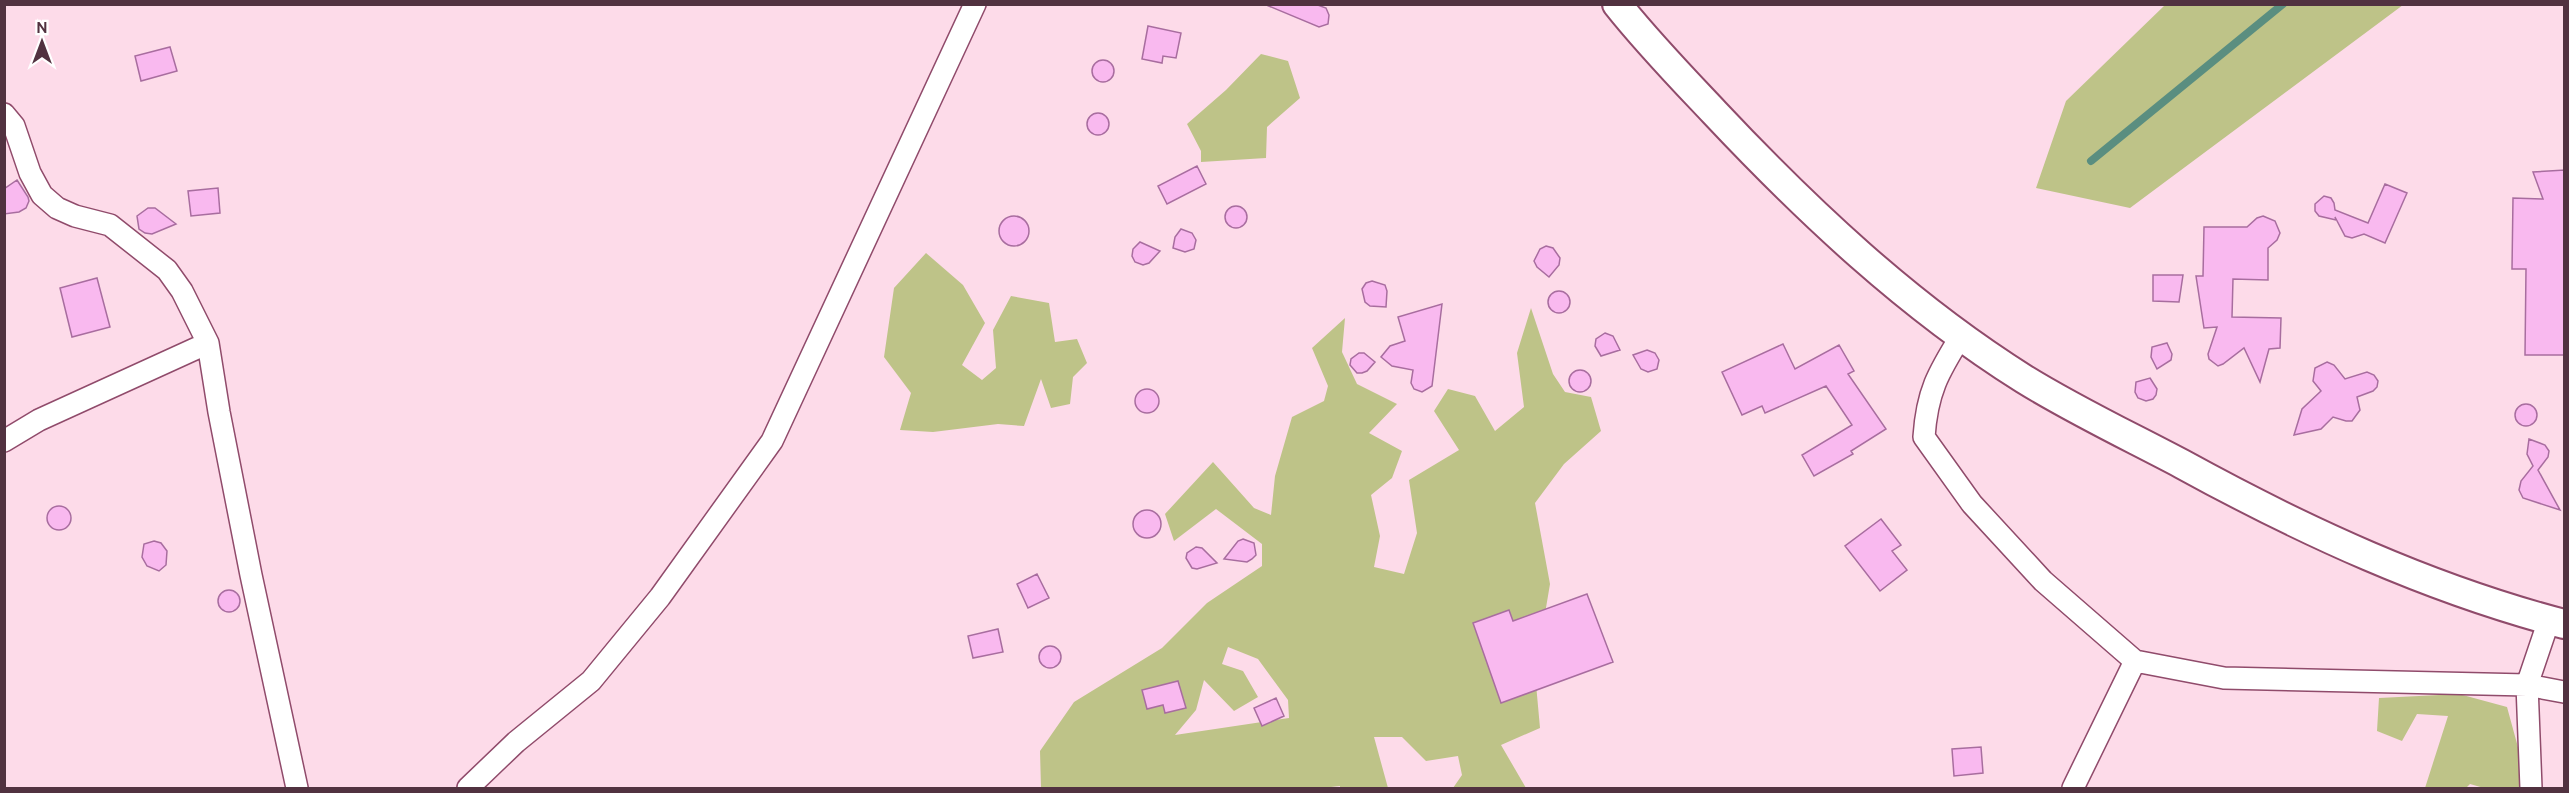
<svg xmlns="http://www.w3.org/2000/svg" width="2569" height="793" viewBox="0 0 2569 793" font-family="Cabin,sans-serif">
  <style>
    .green { fill: #bec388; fill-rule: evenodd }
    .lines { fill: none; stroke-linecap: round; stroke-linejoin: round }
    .stream { stroke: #5a8e80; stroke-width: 8 }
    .building { fill: #f9b9ef; stroke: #a86d9f; stroke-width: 1.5 }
    .street-casing { stroke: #904b6b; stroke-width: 24 }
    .secondary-casing { stroke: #904b6b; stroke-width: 32 }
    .street { stroke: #fff; stroke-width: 21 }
    .secondary { stroke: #fff; stroke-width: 28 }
  </style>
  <rect width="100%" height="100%" fill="#fddbe9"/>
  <!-- green -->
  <path class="green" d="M 2165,5 L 2165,4 L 2403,5 L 2130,208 L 2036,188 L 2066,101 Z
    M 1261,54 L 1288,61 L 1300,98 L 1267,127 L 1266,158 L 1201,162 L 1201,151 L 1187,124 L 1226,90 Z
    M 926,253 L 963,285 L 985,323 L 962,365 L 982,380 L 996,368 L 993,330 L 1011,296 L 1049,303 L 1055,342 L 1077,339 L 1087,363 L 1073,377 L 1070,404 L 1051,408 L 1041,379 L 1024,426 L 998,424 L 933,432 L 900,430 L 911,393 L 884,357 L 894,288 Z
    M 1531,308 L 1553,374 L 1565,392 L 1591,397 L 1601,431 L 1564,464 L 1535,503 L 1550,584 L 1535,673 L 1540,728 L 1501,745 L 1526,788 L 1453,788 L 1462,775 L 1458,756 L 1426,761 L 1402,737 L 1374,737 L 1388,788 L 1340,788 L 1340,786 L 1322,788 L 1041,788 L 1040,751 L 1074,702 L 1162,648 L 1207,603 L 1262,566 L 1262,544 L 1216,509 L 1174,541 L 1165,514 L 1213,462 L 1254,508 L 1271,515 L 1275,476 L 1292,417 L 1324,401 L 1328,386 L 1312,348 L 1345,318 L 1342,352 L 1357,384 L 1397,404 L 1369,433 L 1402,451 L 1392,478 L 1371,495 L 1380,536 L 1374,567 L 1404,574 L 1417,533 L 1409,480 L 1459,450 L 1434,411 L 1448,389 L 1475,396 L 1495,431 L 1524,407 L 1517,353 ZM 1228,647 L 1258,659 L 1288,700 L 1289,718 L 1175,735 L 1196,710 L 1204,680 L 1234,711 L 1258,697 L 1243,671 L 1222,664 Z
    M 2459,694 L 2507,707 L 2519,751 L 2521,788 L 2484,788 L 2470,784 L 2466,788 L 2425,788 L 2448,716 L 2417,714 L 2402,741 L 2377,731 L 2379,698 Z"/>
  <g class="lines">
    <!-- stream -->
    <path class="stream" d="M 2091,161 L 2283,4"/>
  </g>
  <!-- building -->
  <path class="building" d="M 1264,4 L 1315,4 L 1326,8 L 1329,15 L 1328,24 L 1319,27 Z
    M 1148,26 L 1181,33 L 1176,58 L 1163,56 L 1162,63 L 1142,59 Z
    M 170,47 L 177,71 L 141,81 L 135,56 Z
    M1092 71a11 11 0 1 1 22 0a11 11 0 1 1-22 0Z
    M1087 124a11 11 0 1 1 22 0a11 11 0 1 1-22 0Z
    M 1197,166 L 1206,184 L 1167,204 L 1158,186 Z
    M 2565,170 L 2565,355 L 2525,355 L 2526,269 L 2512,269 L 2513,198 L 2543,199 L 2533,172 Z
    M 17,180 L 28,197 L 29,201 L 26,208 L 19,212 L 4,214 L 4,189 Z
    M 2385,184 L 2407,193 L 2385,243 L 2364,234 L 2352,238 L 2345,236 L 2335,217 L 2336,220 L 2319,216 L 2315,211 L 2315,204 L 2324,196 L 2331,198 L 2334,203 L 2335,210 L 2368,223 Z
    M 218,188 L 220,213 L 191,216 L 188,191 Z
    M1225 217a11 11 0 1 1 22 0a11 11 0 1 1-22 0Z
    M 148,208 L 155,208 L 176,224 L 152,234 L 145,233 L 139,229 L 137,216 Z
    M 2263,216 L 2275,221 L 2280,233 L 2277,240 L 2268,248 L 2268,280 L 2233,279 L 2232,317 L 2281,318 L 2280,348 L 2269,349 L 2260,382 L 2244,348 L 2223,364 L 2218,366 L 2209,359 L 2208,354 L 2217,327 L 2204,328 L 2196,276 L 2203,276 L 2204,227 L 2247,227 L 2257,218 Z
    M999 231a15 15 0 1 1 30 0a15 15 0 1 1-30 0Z
    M 1181,229 L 1192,233 L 1196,240 L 1194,249 L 1185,252 L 1173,248 L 1175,237 Z
    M 1140,242 L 1160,251 L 1149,263 L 1143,265 L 1135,262 L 1132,256 L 1133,249 Z
    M 1546,246 L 1553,248 L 1560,258 L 1559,265 L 1549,277 L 1537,267 L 1534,261 L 1540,249 Z
    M 2153,275 L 2183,275 L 2179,302 L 2153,301 Z
    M 97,278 L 110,327 L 72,337 L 60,288 Z
    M 1372,281 L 1385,285 L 1387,291 L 1386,307 L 1370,306 L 1365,302 L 1362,289 L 1366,283 Z
    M1548 302a11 11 0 1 1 22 0a11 11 0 1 1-22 0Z
    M 1442,304 L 1432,386 L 1422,392 L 1414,389 L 1411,383 L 1413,370 L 1392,366 L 1381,357 L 1390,346 L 1405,341 L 1398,317 Z
    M 1605,333 L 1613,336 L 1620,350 L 1601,356 L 1595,346 L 1596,339 Z
    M 2167,343 L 2172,354 L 2171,360 L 2157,369 L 2151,357 L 2152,347 Z
    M 1783,344 L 1795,369 L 1839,345 L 1854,371 L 1848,374 L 1886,429 L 1851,451 L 1853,454 L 1814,476 L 1802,455 L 1852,425 L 1826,386 L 1765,413 L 1762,406 L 1742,415 L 1722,372 Z
    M 1647,350 L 1655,353 L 1659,360 L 1657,369 L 1648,372 L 1641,369 L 1633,355 Z
    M 1359,353 L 1364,353 L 1375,362 L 1367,371 L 1362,373 L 1357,373 L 1350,365 L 1351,359 Z
    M 2327,362 L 2334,365 L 2345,379 L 2367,372 L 2374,375 L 2378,381 L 2377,387 L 2373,391 L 2357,397 L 2360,410 L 2352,421 L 2346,421 L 2333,417 L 2321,429 L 2294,435 L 2302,409 L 2321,391 L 2313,381 L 2315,368 Z
    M1569 381a11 11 0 1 1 22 0a11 11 0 1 1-22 0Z
    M 2150,378 L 2157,389 L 2156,395 L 2153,399 L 2146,401 L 2138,398 L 2135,392 L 2136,382 Z
    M1135 401a12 12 0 1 1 24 0a12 12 0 1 1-24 0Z
    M2515 415a11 11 0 1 1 22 0a11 11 0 1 1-22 0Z
    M 2529,439 L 2545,445 L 2549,451 L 2548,457 L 2538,470 L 2560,510 L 2523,498 L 2519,490 L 2521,481 L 2533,466 L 2527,454 Z
    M47 518a12 12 0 1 1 24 0a12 12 0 1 1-24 0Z
    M1133 524a14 14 0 1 1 28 0a14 14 0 1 1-28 0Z
    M 1881,519 L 1901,545 L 1892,551 L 1907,570 L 1880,591 L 1845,546 Z
    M 1243,539 L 1254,543 L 1256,555 L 1252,559 L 1247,562 L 1224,559 L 1238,541 Z
    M 154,541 L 161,543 L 167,551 L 166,565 L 159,571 L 147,566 L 142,557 L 144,544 Z
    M 1196,547 L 1202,548 L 1217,563 L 1197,569 L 1192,568 L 1186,558 L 1187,553 Z
    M 1037,574 L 1049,598 L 1028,608 L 1017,584 Z
    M218 601a11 11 0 1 1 22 0a11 11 0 1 1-22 0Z
    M 1587,594 L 1613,662 L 1501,703 L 1473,623 L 1509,610 L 1513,621 Z
    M 998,629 L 1003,652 L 973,658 L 968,636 Z
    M1039 657a11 11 0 1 1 22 0a11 11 0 1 1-22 0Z
    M 1178,681 L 1186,708 L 1165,713 L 1163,705 L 1147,709 L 1142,690 Z
    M 1276,698 L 1284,716 L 1262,726 L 1254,708 Z
    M 1981,747 L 1983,773 L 1954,776 L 1952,749 Z"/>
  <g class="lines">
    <!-- street casing -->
    <g class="street-casing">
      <path id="street" d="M 4,114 L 14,126 L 30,173 L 42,195 L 57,208 L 75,216 L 110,225 L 167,270 L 182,291 L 208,343 L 219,412 L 251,575 L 297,788
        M 1961,336 C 1938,373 1927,392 1924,437 L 1972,504 L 2043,581 L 2135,661 L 2224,678 L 2527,685 L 2564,692
        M 4,441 L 39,420 L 208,343
        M 468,788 L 516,742 L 591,681 L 660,597 L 772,441 L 975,4
        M 2073,788 L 2135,661
        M 2531,788 L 2527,685 L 2549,620"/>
    </g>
    <!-- secondary casing -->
    <g class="secondary-casing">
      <path id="secondary" d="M 1617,4 C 1647,42 1681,77 1714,112 C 1807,211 1908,306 2024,379 C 2074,410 2129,436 2182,464 C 2304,531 2430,589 2564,624"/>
    </g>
    <!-- street -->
    <use href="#street" class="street"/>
    <!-- secondary -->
    <use href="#secondary" class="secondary"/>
  </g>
  <!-- border -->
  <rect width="2569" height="793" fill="none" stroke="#513240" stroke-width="12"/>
  <!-- north arrow -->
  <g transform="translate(42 42)" stroke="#ffffff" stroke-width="4.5" paint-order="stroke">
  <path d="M0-4.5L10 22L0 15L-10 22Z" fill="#513240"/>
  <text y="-9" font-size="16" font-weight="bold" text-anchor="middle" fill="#513240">N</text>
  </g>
</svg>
